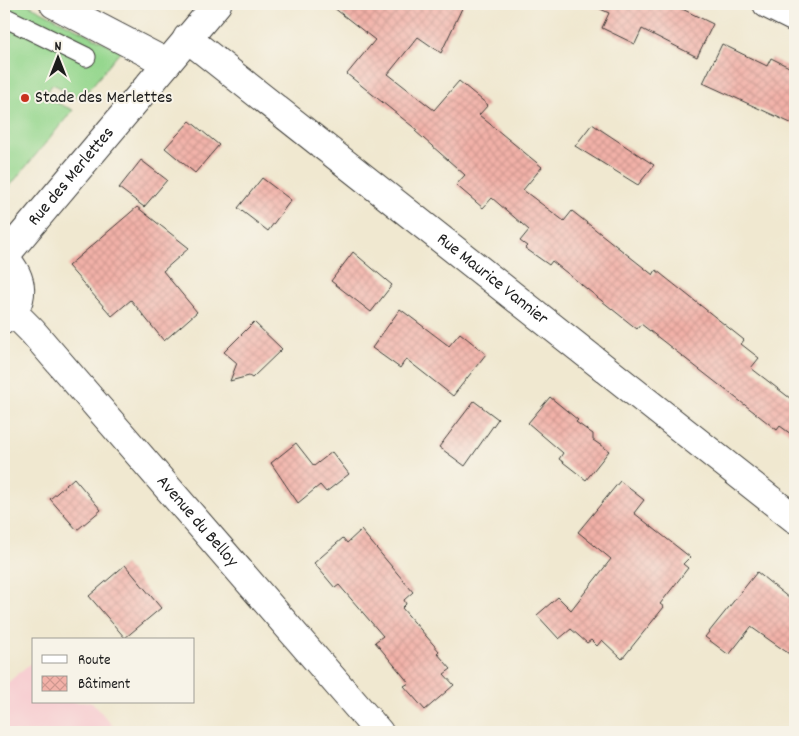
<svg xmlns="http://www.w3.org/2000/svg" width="799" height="736" viewBox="0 0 799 736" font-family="Dekko,sans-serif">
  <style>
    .built { fill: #f7cfd2 }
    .grass { fill: #95d78e; stroke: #587a55 }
    .building { fill: url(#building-cross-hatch) }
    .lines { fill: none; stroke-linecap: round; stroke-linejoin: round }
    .lane-casing { stroke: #3c3b37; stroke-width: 21 }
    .street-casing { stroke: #3c3b37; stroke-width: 30 }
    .lane { stroke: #fff; stroke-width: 19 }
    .street { stroke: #fff; stroke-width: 28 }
    .poi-dot { fill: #c8321e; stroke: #f7f3e8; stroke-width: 2 }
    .labels { text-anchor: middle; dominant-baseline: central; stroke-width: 4; stroke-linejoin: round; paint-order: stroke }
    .poi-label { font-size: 18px; fill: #1c1c1c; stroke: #f7f3e8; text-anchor: start }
    .street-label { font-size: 18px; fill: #1c1c1c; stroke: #f7f3e8 }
  </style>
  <defs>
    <pattern id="building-cross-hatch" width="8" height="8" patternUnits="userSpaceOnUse" patternTransform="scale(1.25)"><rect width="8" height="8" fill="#f2b1a8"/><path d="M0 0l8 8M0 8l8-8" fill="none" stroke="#cf9890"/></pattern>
  </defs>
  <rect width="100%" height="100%" fill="#f7f3e8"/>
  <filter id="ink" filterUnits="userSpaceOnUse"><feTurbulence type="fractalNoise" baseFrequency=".02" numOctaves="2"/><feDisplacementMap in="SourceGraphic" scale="10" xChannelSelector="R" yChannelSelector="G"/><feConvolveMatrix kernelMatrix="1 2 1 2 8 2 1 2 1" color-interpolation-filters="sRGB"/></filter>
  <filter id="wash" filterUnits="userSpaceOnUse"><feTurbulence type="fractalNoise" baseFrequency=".0096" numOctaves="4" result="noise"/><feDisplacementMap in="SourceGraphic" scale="20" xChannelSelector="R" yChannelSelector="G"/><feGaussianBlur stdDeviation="1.12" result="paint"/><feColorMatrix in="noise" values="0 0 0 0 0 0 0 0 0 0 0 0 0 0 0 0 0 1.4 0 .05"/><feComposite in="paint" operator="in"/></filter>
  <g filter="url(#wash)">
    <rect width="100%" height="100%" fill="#f0e8d0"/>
    <!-- built -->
    <path class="built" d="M 34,660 L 34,702 L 92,702 L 118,732 L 4,732 L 4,686 Z"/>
    <!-- grass -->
    <path class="grass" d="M 4,4 L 27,4 L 121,51 L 81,99 L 53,84 L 43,97 L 73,110 L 4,193 Z"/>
    <g id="blocks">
      <!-- building -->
      <path class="building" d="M 329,4 L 464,4 L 441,53 L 418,37 L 388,74 L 434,110 L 459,81 L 488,105 L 479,115 L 542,167 L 523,190 L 564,221 L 572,211 L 653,275 L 656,270 L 744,340 L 741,344 L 759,358 L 751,368 L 795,402 L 795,437 L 780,426 L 777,430 L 641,324 L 637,329 L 552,261 L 549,265 L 525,248 L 527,246 L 520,241 L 529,230 L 492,198 L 483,208 L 456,185 L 465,175 L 415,131 L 417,130 L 347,74 L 375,40 Z
        M 590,4 L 672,4 L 713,24 L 697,57 L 642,29 L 635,44 L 602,28 L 609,13 Z
        M 722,44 L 767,66 L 771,58 L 795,70 L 795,125 L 703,83 Z
        M 190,121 L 219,145 L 195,173 L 165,148 Z
        M 592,124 L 654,165 L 638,185 L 575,146 Z
        M 141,160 L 167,180 L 144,207 L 119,188 Z
        M 262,178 L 291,200 L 268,231 L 238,208 Z
        M 137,207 L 189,248 L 163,271 L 197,312 L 164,341 L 131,300 L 112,316 L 68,266 Z
        M 353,252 L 392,285 L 371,312 L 331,281 Z
        M 400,309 L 449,346 L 460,333 L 486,354 L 453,396 L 406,359 L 400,368 L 372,348 Z
        M 254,322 L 282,349 L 252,378 L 249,376 L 230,381 L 237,363 L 224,352 Z
        M 550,397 L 578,420 L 576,422 L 593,434 L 593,440 L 609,451 L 586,480 L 559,459 L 563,453 L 528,423 Z
        M 474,401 L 498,419 L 465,466 L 439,447 Z
        M 296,443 L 314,466 L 332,452 L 349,474 L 326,492 L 320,485 L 298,503 L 271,463 Z
        M 74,478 L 101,510 L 77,530 L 50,499 Z
        M 620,481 L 644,500 L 634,513 L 690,557 L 683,564 L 688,568 L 660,604 L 664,607 L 622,659 L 602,640 L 597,646 L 591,640 L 587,643 L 571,629 L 559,639 L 537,615 L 558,597 L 571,610 L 611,559 L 578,532 Z
        M 361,530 L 413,592 L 404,600 L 406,604 L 402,608 L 439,651 L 437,653 L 451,669 L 444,674 L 454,685 L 425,710 L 404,686 L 409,683 L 375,642 L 383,636 L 339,585 L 335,588 L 314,563 L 343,538 L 347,543 Z
        M 125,565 L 161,608 L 125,638 L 89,596 Z
        M 757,572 L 795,603 L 795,658 L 751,627 L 729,655 L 705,637 Z"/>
    </g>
  </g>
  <g filter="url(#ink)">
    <use href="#blocks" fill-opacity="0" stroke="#3c3b37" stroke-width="1"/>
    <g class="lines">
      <!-- lane casing -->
      <g class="lane-casing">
        <path id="lane" d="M 4,17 L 86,57"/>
      </g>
      <!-- street casing -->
      <g class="street-casing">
        <g id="street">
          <path d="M 54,4 L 167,63"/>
          <path d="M 767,4 L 795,18"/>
          <path id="s1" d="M 187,38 L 795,519"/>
          <path id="s2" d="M 4,257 L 217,4"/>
          <path d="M 4,257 C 24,278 27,301 4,320"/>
          <path id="s3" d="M 13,312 L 32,331 L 379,732"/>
        </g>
      </g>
      <!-- lane -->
      <use href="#lane" class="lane"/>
      <!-- street -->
      <use href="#street" class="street"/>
    </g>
  </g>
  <!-- markers -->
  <circle class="poi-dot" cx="25" cy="98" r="5"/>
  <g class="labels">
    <!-- poi labels -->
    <g class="poi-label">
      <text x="35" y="98">Stade des Merlettes</text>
    </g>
    <!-- street labels -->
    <g class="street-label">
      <text stroke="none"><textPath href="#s2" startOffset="105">Rue des Merlettes</textPath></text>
      <text stroke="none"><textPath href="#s1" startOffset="389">Rue Maurice Vannier</textPath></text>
      <text stroke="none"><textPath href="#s3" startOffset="279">Avenue du Belloy</textPath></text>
    </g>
  </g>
  <!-- margin -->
  <rect width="799" height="736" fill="none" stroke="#f7f3e8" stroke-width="20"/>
  <!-- legend -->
  <rect x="32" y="638" width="162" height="65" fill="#f7f3e8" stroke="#9f9d96"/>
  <rect x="42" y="655" width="25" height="8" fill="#ffffff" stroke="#9f9d96"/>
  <text x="78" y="664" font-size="15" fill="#1c1c1c">Route</text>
  <rect x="42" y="676" width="25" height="15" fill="url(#building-cross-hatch)" stroke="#9f9d96"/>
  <text x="78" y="688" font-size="15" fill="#1c1c1c">Bâtiment</text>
  <!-- north arrow -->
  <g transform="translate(58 58)" stroke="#f7f3e8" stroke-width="4" paint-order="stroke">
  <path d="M0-4L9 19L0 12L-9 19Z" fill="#1c1c1c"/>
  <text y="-8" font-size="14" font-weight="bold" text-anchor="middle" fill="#1c1c1c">N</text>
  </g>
</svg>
